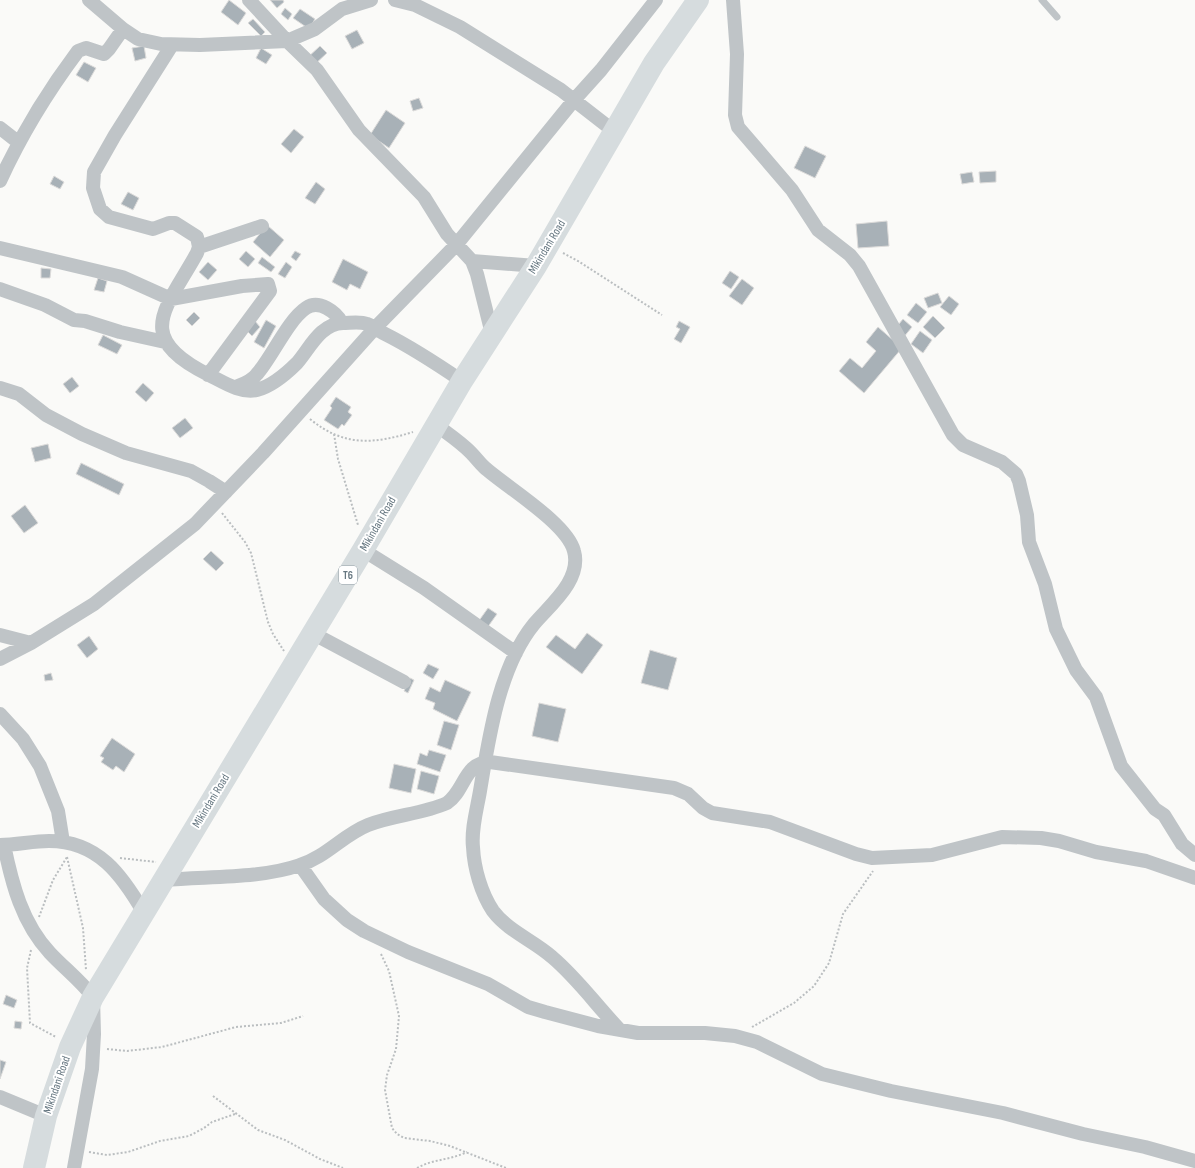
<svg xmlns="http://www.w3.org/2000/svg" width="1195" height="1168" viewBox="0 0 1195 1168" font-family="'Sofia Sans Condensed',sans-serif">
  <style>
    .building { fill: #a8b1b7; stroke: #dcdbda }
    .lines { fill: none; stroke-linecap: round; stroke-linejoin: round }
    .path { stroke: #babec0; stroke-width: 2; stroke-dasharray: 2 2; stroke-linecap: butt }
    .service { stroke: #bfc4c7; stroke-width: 7 }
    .minor { stroke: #bfc4c7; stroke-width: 14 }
    .trunk { stroke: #d6dcde; stroke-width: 22 }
    .labels { text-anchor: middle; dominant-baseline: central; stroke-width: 4; stroke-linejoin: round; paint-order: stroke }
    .shield { fill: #fff; stroke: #94a0a7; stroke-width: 1 }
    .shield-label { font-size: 11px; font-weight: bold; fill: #667781 }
    .street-label { font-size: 12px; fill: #667781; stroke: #fff }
  </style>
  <rect width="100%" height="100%" fill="#fafaf8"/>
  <!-- building -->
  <path class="building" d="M 229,0 L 246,13 L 238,25 L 221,12 Z
    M 270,0 L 283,0 L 284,2 L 277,8 Z
    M 285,8 L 292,14 L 288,20 L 281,14 Z
    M 300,9 L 315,19 L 309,29 L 293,18 Z
    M 253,19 L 265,32 L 261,36 L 248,23 Z
    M 357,30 L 364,43 L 352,49 L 345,36 Z
    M 144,46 L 146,58 L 135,61 L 132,48 Z
    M 320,46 L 327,53 L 313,66 L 306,59 Z
    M 261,48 L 272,55 L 266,64 L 256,58 Z
    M 84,62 L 96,68 L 88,82 L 76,75 Z
    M 419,98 L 423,108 L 413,111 L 410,101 Z
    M 386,110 L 405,123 L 389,148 L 370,135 Z
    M 294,129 L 304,137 L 291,153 L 281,144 Z
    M 805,146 L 826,156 L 815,178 L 794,168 Z
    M 996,171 L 996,182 L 980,183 L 979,172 Z
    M 972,172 L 974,182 L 962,184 L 960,174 Z
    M 54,176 L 64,182 L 60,189 L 50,184 Z
    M 316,182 L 325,189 L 315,204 L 305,198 Z
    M 128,192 L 139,198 L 133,210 L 121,204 Z
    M 887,221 L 889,246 L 858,248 L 856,224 Z
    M 267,225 L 284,240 L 270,257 L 253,242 Z
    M 246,251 L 255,259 L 248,267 L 239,259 Z
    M 295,251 L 301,254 L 296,261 L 291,257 Z
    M 262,257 L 275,267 L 271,272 L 258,263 Z
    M 343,259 L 368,272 L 360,289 L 350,284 L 347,290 L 332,282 Z
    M 208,262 L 217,270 L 208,280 L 199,272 Z
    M 286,262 L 292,267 L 285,278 L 278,274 Z
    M 41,268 L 51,269 L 50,278 L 41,278 Z
    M 730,271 L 739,277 L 731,289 L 722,283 Z
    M 98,278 L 107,281 L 104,292 L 94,290 Z
    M 742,279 L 754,288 L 742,305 L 729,296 Z
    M 938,293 L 942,303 L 928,308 L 924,298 Z
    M 949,296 L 959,304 L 951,315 L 940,307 Z
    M 916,303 L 927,312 L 918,323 L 907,315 Z
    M 194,312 L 200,318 L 192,326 L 186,320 Z
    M 933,316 L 945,328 L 935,338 L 923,327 Z
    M 903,319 L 912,327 L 903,338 L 894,330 Z
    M 266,320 L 276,326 L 264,348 L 254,342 Z
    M 255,321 L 260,327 L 252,336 L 246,330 Z
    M 679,321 L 690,327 L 681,343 L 674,339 L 680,329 L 676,327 Z
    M 878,327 L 902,348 L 864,393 L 839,371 L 850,358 L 862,368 L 876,351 L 866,342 Z
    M 920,331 L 932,340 L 923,353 L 911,344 Z
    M 103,335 L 122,345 L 117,354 L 98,345 Z
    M 72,377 L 79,386 L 70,393 L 63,384 Z
    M 143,383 L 154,393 L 146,402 L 135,392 Z
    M 336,397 L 351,407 L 348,412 L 352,415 L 344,426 L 342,424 L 338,429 L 324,420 L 332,408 L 330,406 Z
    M 185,418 L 193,428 L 180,438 L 172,428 Z
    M 48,444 L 51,458 L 35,462 L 31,448 Z
    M 81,463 L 124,484 L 119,495 L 76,474 Z
    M 25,505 L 38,523 L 24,533 L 11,516 Z
    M 211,551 L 224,563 L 216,571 L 203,559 Z
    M 488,608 L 497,614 L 487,628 L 478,622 Z
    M 587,633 L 603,645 L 582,674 L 546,647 L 556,635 L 575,649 Z
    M 89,636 L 98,649 L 87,658 L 77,645 Z
    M 650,650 L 677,658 L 668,690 L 641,683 Z
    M 428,664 L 439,669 L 433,679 L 423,673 Z
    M 51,673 L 53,680 L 45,681 L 44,675 Z
    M 410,678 L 414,680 L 408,693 L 404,691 Z
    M 445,680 L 471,692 L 457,721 L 433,709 L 435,703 L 425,699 L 430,687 L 440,692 Z
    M 539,703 L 566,709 L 558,742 L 532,736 Z
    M 444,721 L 459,725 L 451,750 L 437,745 Z
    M 112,738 L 135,754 L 124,772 L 116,766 L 113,770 L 101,762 L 104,758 L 100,756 Z
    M 429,750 L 446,755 L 440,772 L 417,764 L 420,753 L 427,756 Z
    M 394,764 L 416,769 L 411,793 L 389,788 Z
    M 421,771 L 439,776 L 434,794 L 417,789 Z
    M 6,995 L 17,1000 L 14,1008 L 3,1004 Z
    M 15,1021 L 22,1022 L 21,1029 L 14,1028 Z
    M 0,1060 L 6,1062 L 0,1079 Z"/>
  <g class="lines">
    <!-- path -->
    <path class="path" d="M 563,253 L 578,261 L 662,315
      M 310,419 C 344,447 374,444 413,432
      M 334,434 L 338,459 L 358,525
      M 222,513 L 245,542 L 251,553 L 268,622 L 273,634 L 284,651
      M 67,857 L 83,928 L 86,970
      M 120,858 L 156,862
      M 39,917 L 53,880 L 67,857
      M 31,950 L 27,968 L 30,1023 L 56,1037
      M 381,954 L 389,971 L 399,1016 L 396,1049 L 387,1075 L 385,1090 L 392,1128 L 397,1134 L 404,1138 L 430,1141 L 450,1146 L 506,1168
      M 752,1027 L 794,1003 L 814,986 L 829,963 L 843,914 L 873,871
      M 107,1049 L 127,1051 L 162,1047 L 236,1027 L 281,1023 L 303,1016
      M 213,1096 L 258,1130 L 285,1140 L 320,1159 L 343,1168
      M 89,1152 L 107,1155 L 128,1152 L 160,1141 L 189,1136 L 204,1128 L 212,1122 L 235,1114
      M 417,1168 C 433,1159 451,1160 467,1152"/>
    <!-- service -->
    <path class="service" d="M 1042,0 L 1057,17"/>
    <!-- minor -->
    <path class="minor" d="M 89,0 L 123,29 L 138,39 L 161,44 L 200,45 L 287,41 L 315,29 L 342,9 L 371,0
      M 249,0 L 287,41 L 317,70 L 359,130 L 424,197 L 447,234 L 472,261 L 477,274 L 492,334
      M 395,0 L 415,5 L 460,27 L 561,90 L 615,132
      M 733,0 L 737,54 L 735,115 L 738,127 L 792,190 L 818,230 L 850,255 L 859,266 L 953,435 L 963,445 L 1002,462 L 1016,474 L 1019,481 L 1027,515 L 1029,542 L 1045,584 L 1056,629 L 1076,670 L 1096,697 L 1121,766 L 1155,809 L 1164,815 L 1182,844 L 1195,855
      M 172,45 L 115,135 L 94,172 L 93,188 L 100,209 L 109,217 L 153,229 L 169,223 L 175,223 L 197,237 L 199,247 L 197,253 C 166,309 132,337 209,375 C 223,382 241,394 257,390 C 272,386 286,374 297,363 C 310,348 320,324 343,323 C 350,323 360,321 367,324 C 373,326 379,331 385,334 C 413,348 437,364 462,381
      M 0,128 L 18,142
      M 0,181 C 21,135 48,91 78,51 L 86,48 L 104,54 L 109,49 L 123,29
      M 199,247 L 262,226
      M 0,248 L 122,277 L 171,299 L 242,286 L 268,284 L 270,291 L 208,375
      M 472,261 L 536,266
      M 0,289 L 45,305 L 74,320 L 85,321 L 120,332 L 165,342
      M 236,387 C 243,384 252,381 257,374 C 272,357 288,320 306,308 C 319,299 336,312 342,323
      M 0,388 L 19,394 L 46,415 L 82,434 L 126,453 L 191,471 L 209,481 L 226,492
      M 436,425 C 446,432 457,440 466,448 C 473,454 478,461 484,467 C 506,487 567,523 574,551 C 582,580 550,605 534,624 C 499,667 489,737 480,791 C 477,809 471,829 473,847 C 474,868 481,893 493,911 C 508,931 534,941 552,957 C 578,979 596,1005 619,1029
      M 363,550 L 424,588 L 516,653
      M 312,633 L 404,682
      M 0,635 L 31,643
      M 0,659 L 31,643 L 94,604 L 195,524 L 263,453 L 375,328 L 456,245 L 574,100 L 601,70 L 656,0
      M 0,714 L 23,739 L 40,766 L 58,811 L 63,842
      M 0,845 C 16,845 33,841 49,841 C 98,841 122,875 144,913
      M 4,845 C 12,884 22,923 50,953 C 64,968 81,981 93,997 L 94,1034 L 92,1069 L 74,1168
      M 300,865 L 324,899 L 347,920 L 364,931 L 408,952 L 488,984 L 528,1007 L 545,1012 L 598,1026 L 638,1033 L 705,1033 L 735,1036 L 757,1042 L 822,1074 L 891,1091 L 1003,1113 L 1083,1134 L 1145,1147 L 1195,1161
      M 164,880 C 207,876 260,879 300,865 C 326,857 343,835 368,825 C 393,815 423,814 447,803 C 465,791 464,762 490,762 L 674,788 L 688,794 L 703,808 L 712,813 L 770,822 L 856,854 L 872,858 L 932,855 L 1002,837 L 1041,838 L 1059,841 L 1096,852 L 1146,861 L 1195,878
      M 0,1097 L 46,1116"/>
    <!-- trunk -->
    <path class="trunk" d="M 34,1168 L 46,1116 L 70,1047 L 93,997 L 363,550 L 462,381 L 536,266 L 654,63 L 698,0"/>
  </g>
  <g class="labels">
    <!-- shield labels -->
    <rect class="shield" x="339" y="566" width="18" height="18" rx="3"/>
    <g class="shield-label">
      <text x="348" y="575">T6</text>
    </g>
    <!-- street labels -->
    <g class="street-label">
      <text transform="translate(547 247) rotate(-59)">Mikindani Road</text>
      <text transform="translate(378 524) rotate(-60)">Mikindani Road</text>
      <text transform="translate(211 801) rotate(-59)">Mikindani Road</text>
      <text transform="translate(57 1085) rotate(-71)">Mikindani Road</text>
    </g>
  </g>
</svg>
